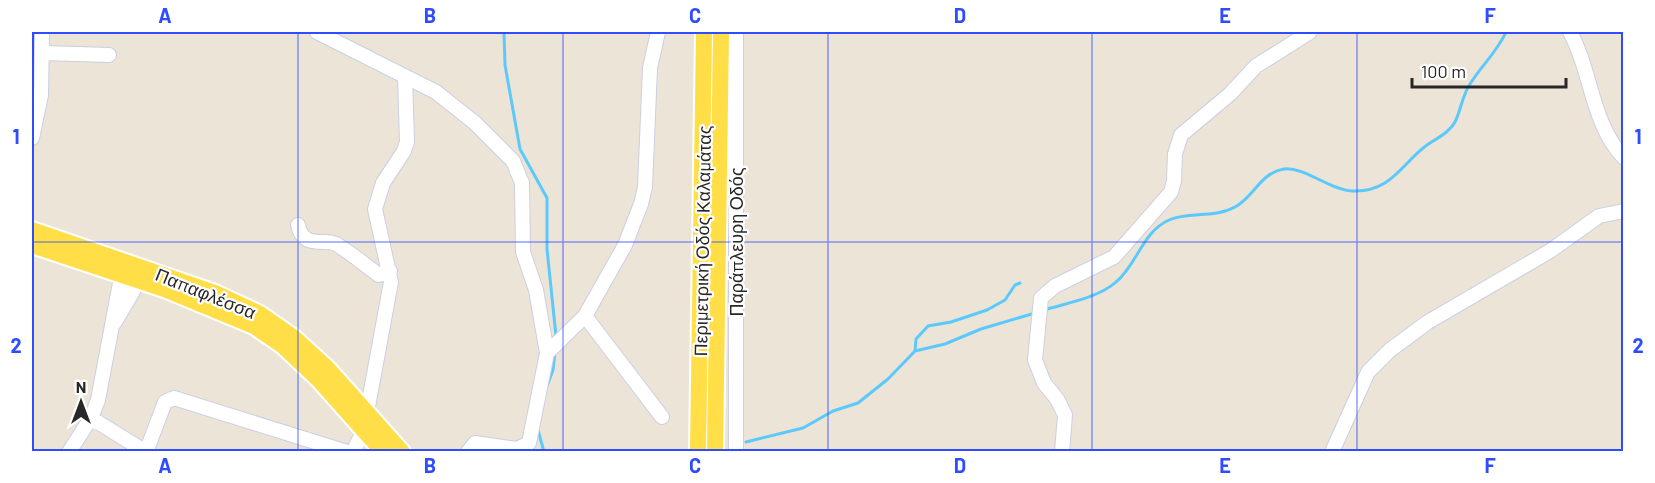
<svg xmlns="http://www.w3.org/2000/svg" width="1655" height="483" viewBox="0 0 1655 483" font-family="Barlow,sans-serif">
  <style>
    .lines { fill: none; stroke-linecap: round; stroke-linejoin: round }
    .stream { stroke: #5cc9fc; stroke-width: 3 }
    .minor-casing { stroke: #cccfe3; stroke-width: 16 }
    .major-casing { stroke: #fff; stroke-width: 20 }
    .minor { stroke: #fff; stroke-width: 14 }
    .major { stroke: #ffde48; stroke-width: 16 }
    .grid { fill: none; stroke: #304cff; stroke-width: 1.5; stroke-opacity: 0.55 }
    .labels { text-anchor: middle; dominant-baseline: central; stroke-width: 4.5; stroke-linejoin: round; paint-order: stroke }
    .street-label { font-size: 18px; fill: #272727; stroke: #fff }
    .neatline { fill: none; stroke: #304cff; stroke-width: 2 }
    .grid-label { font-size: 20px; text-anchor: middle; font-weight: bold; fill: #304cff }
  </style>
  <rect width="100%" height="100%" fill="#ece4d6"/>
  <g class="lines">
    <!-- stream -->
    <path class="stream" d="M 504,32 L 505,65 L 520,149 L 547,198 L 547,249 L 556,336
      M 1044,310 C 1067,303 1098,298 1116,282 C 1137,265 1142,232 1169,220 C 1189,211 1213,219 1235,207 C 1254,197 1260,173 1284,169 C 1303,166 1330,190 1352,191 C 1391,193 1402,163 1427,145 C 1437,138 1449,133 1455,122 C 1461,110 1462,96 1470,84 C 1482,65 1497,52 1506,32
      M 915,351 L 916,339 L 928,326 L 951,322 L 987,310 L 1005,300 L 1015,285 L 1020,283
      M 547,386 L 553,370 L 555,352
      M 538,430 L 544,452
      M 746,442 L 803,428 L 833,411 L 858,403 L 888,379 L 915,351 L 945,344 L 981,329 L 1035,313"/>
    <!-- minor casing -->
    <g class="minor-casing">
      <path id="minor" d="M 317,32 L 436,92 L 475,123 L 513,161 L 522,183 L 523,252 L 536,290 L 547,353
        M 736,32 L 736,452
        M 1570,32 C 1592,72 1591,123 1624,158
        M 44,53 L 109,55
        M 32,138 L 41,95 L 42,32
        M 298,225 C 303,250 325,238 336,244 C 351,253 365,265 379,275 L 390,271
        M 585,316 L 662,417
        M 115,322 L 132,293 L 141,272
        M 367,412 L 391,282 L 375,209 L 383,183 L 404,151 L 407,142 L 405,76
        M 91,418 L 146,452
        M 69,452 L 91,418 L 98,400 L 123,267
        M 146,452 L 165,402 L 174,398 L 347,452
        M 353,452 L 364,430
        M 468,452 L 475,443 L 517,449 L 529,443 L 547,353 L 585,316 L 625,245 L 641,204 L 645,187 L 650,68 L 658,32
        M 1062,452 L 1065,415 L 1057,399 L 1044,383 L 1035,360 L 1041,298 L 1055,286 L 1114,257 L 1171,192 L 1174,181 L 1175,154 L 1181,135 L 1230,94 L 1256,66 L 1310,32
        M 1332,452 L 1368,372 L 1390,350 L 1428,322 L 1550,251 L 1599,216 L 1624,211"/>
    </g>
    <!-- major casing -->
    <g class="major-casing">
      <path id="major" d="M 32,230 L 215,293 L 260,314 L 293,337 L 328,369 L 402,452
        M 32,245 L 167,290 L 254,326 L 283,346 L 319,380 L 383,452
        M 698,452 L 704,32
        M 715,452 L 721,32"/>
    </g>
    <!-- minor -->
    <use href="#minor" class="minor"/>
    <!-- major -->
    <use href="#major" class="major"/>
  </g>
  <!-- grid -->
  <path class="grid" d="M 298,32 L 298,452M 563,32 L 563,452M 828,32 L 828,452M 1092,32 L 1092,452M 1357,32 L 1357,452M 32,242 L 1624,242"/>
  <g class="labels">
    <!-- street labels -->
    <g class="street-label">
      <text transform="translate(702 241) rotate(-89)">Περιμετρική Οδός Καλαμάτας</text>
      <text transform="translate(736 242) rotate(-90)">Παράπλευρη Οδός</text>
      <text transform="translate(206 293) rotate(22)">Παπαφλέσσα</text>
    </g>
  </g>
  <!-- border -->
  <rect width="1655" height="483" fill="none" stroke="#ffffff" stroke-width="66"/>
  <!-- north arrow -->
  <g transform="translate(81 402)" stroke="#ffffff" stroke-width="4.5" paint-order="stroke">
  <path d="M0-4.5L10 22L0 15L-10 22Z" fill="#272727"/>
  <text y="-9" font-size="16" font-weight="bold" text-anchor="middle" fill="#272727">N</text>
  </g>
  <!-- scale -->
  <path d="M1412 78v9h154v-9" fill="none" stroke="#272727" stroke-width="3"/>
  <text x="1421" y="78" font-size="18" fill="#272727" stroke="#ffffff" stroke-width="4.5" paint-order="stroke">100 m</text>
  <rect x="33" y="33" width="1589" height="417" class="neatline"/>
  <g class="grid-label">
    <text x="165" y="23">A</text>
    <text x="430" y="23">B</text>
    <text x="695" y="23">C</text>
    <text x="960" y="23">D</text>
    <text x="1225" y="23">E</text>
    <text x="1490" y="23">F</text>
    <text x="16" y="144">1</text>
    <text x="1638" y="144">1</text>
    <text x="16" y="353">2</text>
    <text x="1638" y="353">2</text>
    <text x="165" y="473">A</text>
    <text x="430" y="473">B</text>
    <text x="695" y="473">C</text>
    <text x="960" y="473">D</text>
    <text x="1225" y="473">E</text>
    <text x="1490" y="473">F</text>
  </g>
</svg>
